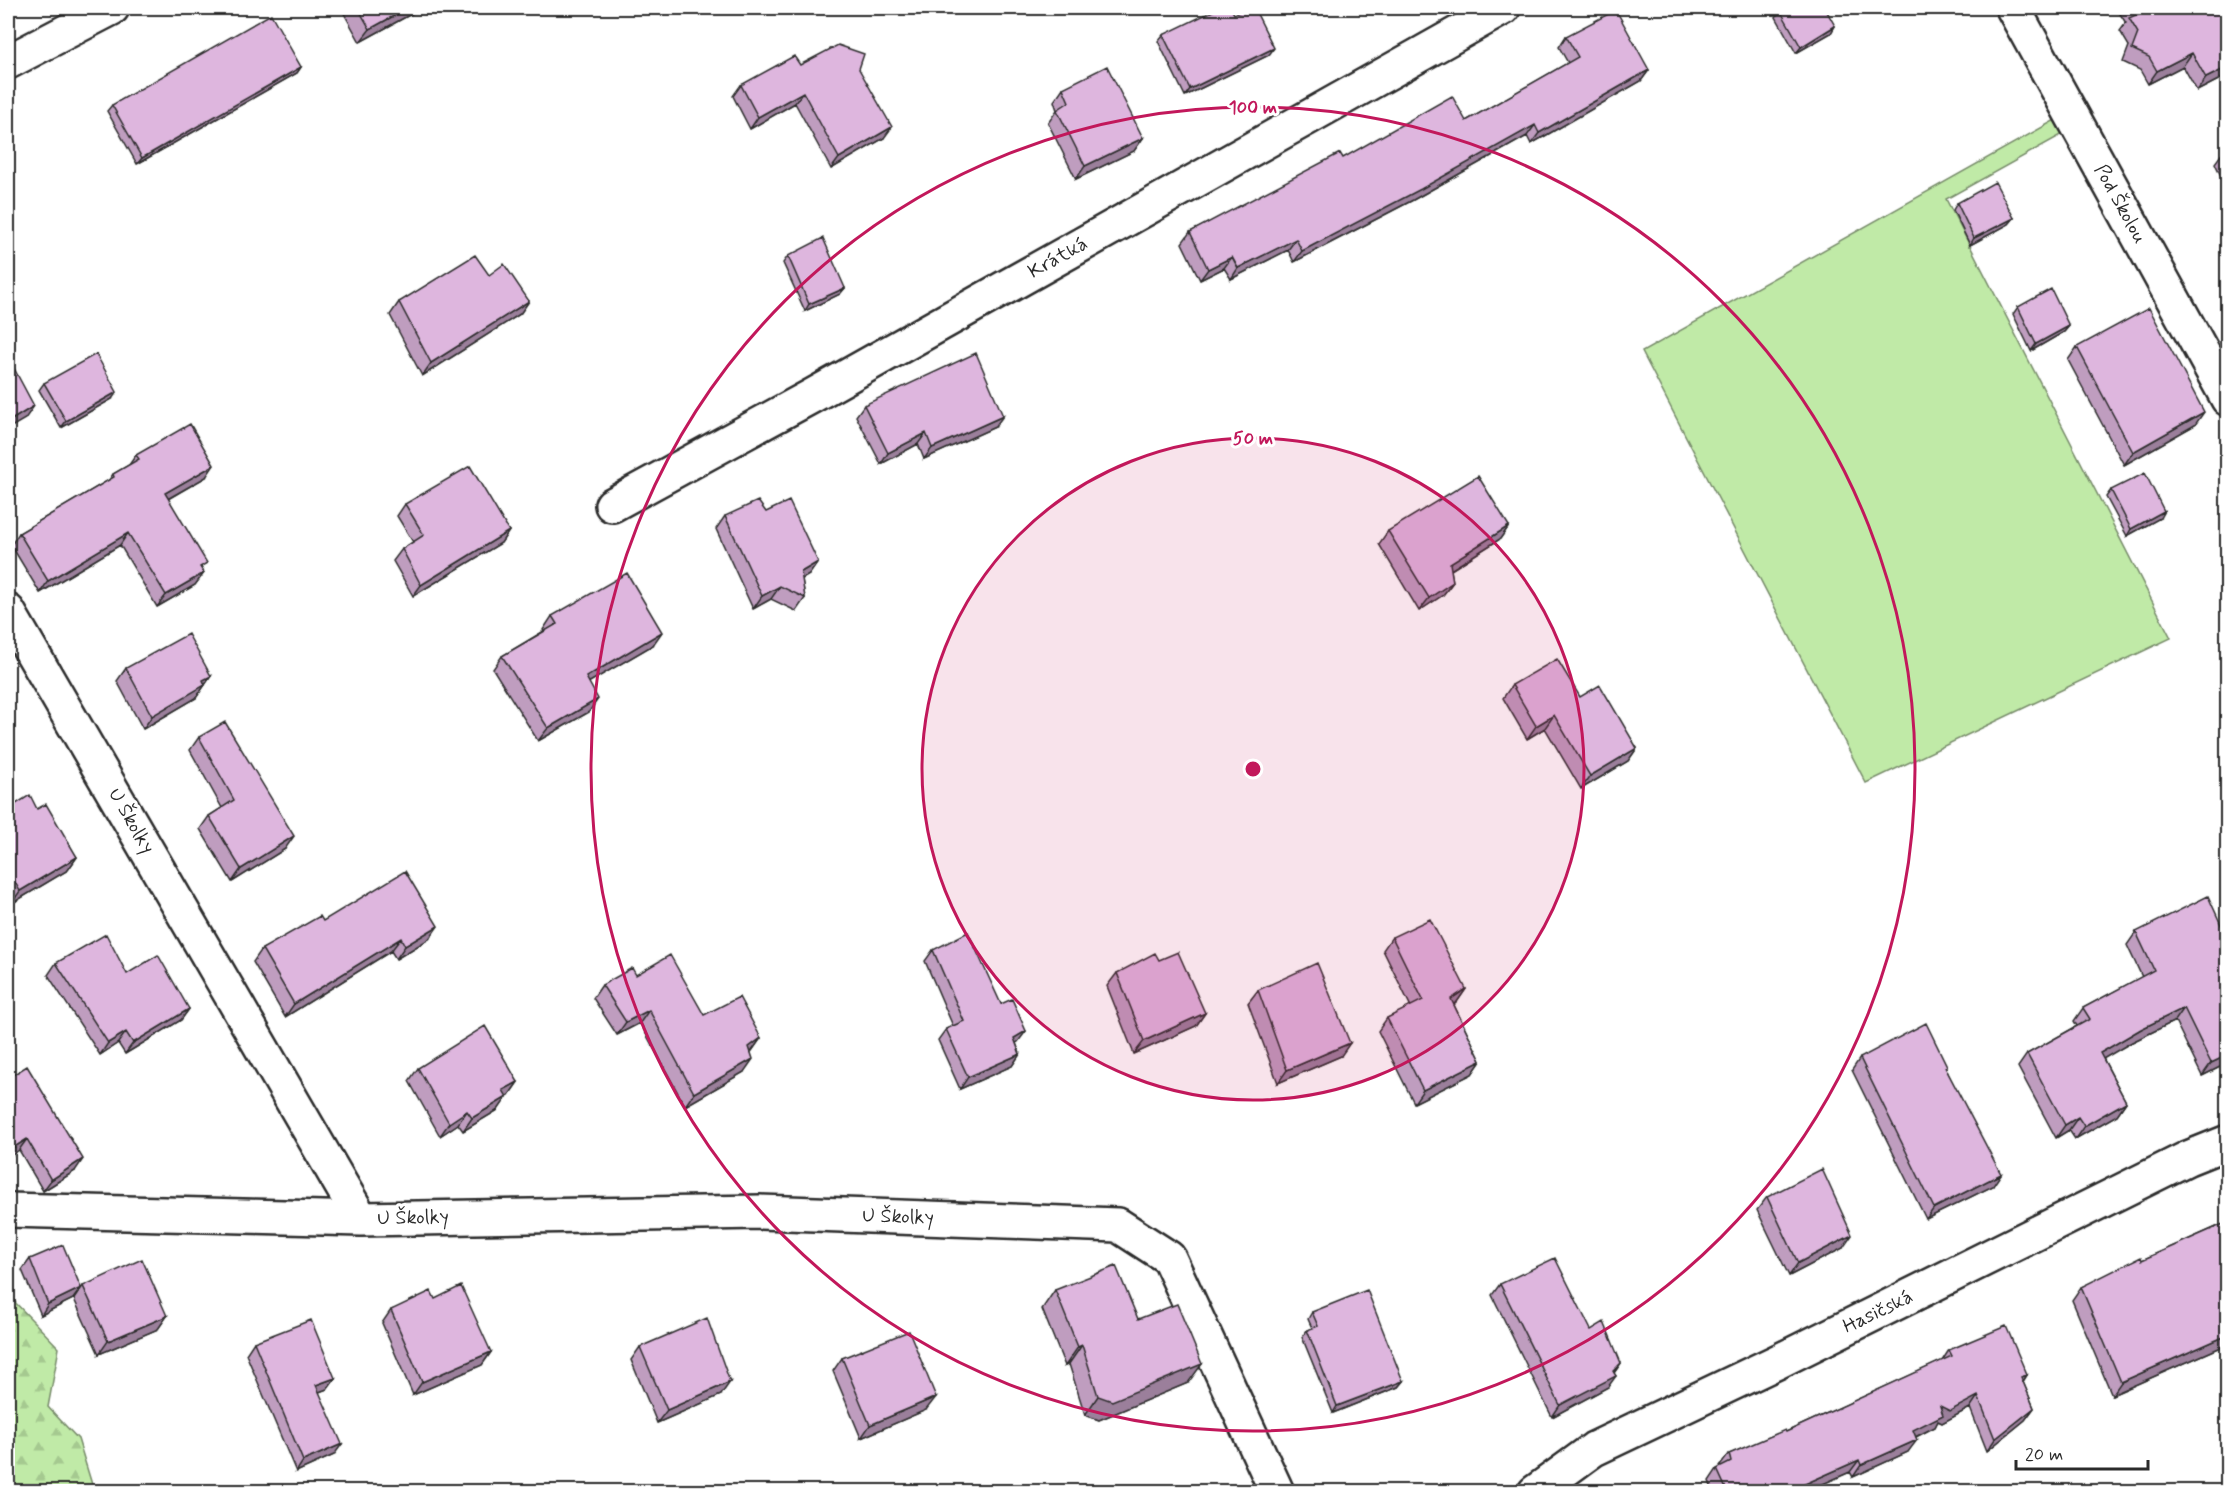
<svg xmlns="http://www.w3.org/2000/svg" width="2235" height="1499" viewBox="0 0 2235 1499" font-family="Mynerve,sans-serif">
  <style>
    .green { fill: #c0eaa7; stroke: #768a69; stroke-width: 1.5 }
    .forest { fill: url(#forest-firs); stroke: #768a69; stroke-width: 1.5 }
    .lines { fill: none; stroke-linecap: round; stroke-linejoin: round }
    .minor-casing { stroke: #2b2b2b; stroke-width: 38 }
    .minor { stroke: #fff; stroke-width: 33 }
    .wall { fill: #bf9dbf; stroke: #2b2b2b; stroke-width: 1.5 }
    .shaded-wall { fill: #9b7f9b; stroke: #2b2b2b; stroke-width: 1.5 }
    .building { fill: #deb6de; stroke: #2b2b2b; stroke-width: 1.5 }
    .ring { fill: none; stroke: #c2185b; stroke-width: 3 }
    .labels { text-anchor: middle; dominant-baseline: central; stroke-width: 6; stroke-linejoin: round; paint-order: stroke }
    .street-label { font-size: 20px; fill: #2b2b2b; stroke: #fff }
    .centre { fill: #c2185b; stroke: #fff; stroke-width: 3 }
    .ring-label { font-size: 18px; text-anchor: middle; font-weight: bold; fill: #c2185b; stroke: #fff; stroke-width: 6; stroke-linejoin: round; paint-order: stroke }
  </style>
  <defs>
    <pattern id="forest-firs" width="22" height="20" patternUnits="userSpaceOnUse" patternTransform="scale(1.5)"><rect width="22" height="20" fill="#c0eaa7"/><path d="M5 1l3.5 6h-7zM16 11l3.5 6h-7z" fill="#a5c990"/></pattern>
  </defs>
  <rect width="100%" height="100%" fill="#fff"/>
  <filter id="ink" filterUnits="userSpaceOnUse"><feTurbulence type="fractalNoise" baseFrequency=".0167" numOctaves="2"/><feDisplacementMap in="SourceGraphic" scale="12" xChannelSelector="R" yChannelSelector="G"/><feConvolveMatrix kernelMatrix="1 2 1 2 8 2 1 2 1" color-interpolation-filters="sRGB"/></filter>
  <g filter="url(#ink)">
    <!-- green -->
    <path class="green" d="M 2057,119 L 2065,133 L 1946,199 L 2171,638 L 1866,783 L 1642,352 Z"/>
    <!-- forest -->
    <path class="forest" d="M 8,1295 L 59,1348 L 48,1407 L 78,1439 L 94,1491 L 8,1491 Z"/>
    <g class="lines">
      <!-- minor casing -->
      <g class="minor-casing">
        <path id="minor" d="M 2013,8 L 2228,399
          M 8,62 L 112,8
          M 612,505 L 812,396 L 1503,8
          M 8,611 L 361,1219 L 760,1212 L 1118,1225 L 1169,1258 L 1277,1492
          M 8,1210 L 361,1219
          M 1535,1492 L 1594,1449 L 1777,1362 L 2188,1158 L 2228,1142"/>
      </g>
      <!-- minor -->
      <use href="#minor" class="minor"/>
    </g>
    <!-- wall -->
    <path class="wall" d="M 341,8 L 422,8 L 360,42 Z
      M 2116,8 L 2226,8 L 2222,18 L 2228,75 L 2197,91 L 2183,66 L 2148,84 L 2140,70 L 2123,62 L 2129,46 L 2120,31 L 2126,23 Z
      M 1780,10 L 1835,26 L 1831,33 L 1796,53 L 1776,17 Z
      M 1234,14 L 1269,55 L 1185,96 L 1158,41 L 1163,35 Z
      M 1566,36 L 1649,70 L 1641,81 L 1531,144 L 1527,136 L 1413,200 L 1294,262 L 1288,250 L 1231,279 L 1224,268 L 1200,280 L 1182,243 L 1190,232 L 1343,158 L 1466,121 L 1568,63 L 1559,47 Z
      M 800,65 L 859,69 L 884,138 L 831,169 L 795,103 L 750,129 L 733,96 L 741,85 Z
      M 301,67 L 297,73 L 137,164 L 107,111 L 112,105 Z
      M 1063,88 L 1143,138 L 1134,151 L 1076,179 L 1048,123 L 1057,110 L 1054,101 Z
      M 2228,147 L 2228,191 L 2215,163 L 2226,148 Z
      M 2228,199 L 2228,207 L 2225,202 Z
      M 1957,203 L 2014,218 L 2009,224 L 1970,245 L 1953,210 Z
      M 788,256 L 845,288 L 840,294 L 805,311 L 783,263 Z
      M 489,275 L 529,301 L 520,314 L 422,376 L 390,315 L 399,302 Z
      M 2018,307 L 2069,326 L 2064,332 L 2031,351 L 2013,314 Z
      M 2077,347 L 2195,425 L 2124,465 L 2068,360 Z
      M 44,383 L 112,399 L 61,428 L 39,390 Z
      M 864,405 L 995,427 L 924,459 L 918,444 L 881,464 L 856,416 Z
      M 136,455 L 206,477 L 168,499 L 204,573 L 195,585 L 157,607 L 120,545 L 40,593 L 11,545 L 19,533 L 109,480 L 113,474 L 129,465 Z
      M 2111,490 L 2160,518 L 2127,536 L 2106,497 Z
      M 405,504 L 509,531 L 501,543 L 413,596 L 393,561 L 402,549 L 413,542 L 397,516 Z
      M 766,512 L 818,562 L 809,575 L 802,579 L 805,598 L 796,611 L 771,599 L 753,609 L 716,529 L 725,516 Z
      M 1509,526 L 1500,539 L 1451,570 L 1453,582 L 1443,595 L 1419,611 L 1379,544 L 1388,531 Z
      M 552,616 L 653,645 L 589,682 L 589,712 L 538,741 L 493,669 L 502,656 L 544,631 L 543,630 Z
      M 126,668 L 211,676 L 196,698 L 143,729 L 117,681 Z
      M 1512,685 L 1580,697 L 1637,748 L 1628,761 L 1581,789 L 1545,728 L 1527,739 L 1503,698 Z
      M 199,737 L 285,849 L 232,882 L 200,829 L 209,816 L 222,808 L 190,750 Z
      M 8,809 L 37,809 L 77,857 L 68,870 L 11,904 L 8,898 Z
      M 323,921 L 429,939 L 396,959 L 391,951 L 285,1017 L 253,962 L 262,949 Z
      M 2136,932 L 2228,940 L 2228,1063 L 2202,1076 L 2175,1021 L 2132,1042 L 2103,1058 L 2126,1102 L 2117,1115 L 2075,1139 L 2069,1130 L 2056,1138 L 2018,1067 L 2027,1054 L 2077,1026 L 2074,1021 L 2083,1008 L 2142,977 L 2127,945 Z
      M 1392,937 L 1466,989 L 1457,1002 L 1454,1005 L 1481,1061 L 1472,1074 L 1414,1103 L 1378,1031 L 1387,1018 L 1411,1007 L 1383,950 Z
      M 933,950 L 1001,1004 L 1026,1031 L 1016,1043 L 1020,1054 L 1012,1066 L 960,1089 L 938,1040 L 946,1029 L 953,1026 L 925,961 Z
      M 1159,960 L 1205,1013 L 1196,1026 L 1134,1054 L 1107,986 L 1117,973 Z
      M 56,963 L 127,974 L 189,1009 L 181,1020 L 125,1054 L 118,1043 L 100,1055 L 48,975 Z
      M 636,975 L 704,1015 L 761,1038 L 751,1052 L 744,1072 L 685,1106 L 640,1023 L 617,1035 L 593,998 L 602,985 Z
      M 1258,990 L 1341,1056 L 1278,1083 L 1248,1003 Z
      M 1860,1058 L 1947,1066 L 1946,1068 L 1993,1186 L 1926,1219 L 1852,1070 Z
      M 418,1068 L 518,1082 L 509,1095 L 507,1096 L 498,1110 L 463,1131 L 458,1124 L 440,1136 L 409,1081 Z
      M 8,1078 L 75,1171 L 43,1191 L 19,1150 Z
      M 1767,1197 L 1843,1248 L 1789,1276 L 1757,1210 Z
      M 2228,1222 L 2228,1344 L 2112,1395 L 2072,1300 L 2081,1287 Z
      M 30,1259 L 73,1299 L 41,1315 L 22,1270 Z
      M 1500,1284 L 1591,1330 L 1621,1363 L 1614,1373 L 1608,1387 L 1552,1417 L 1492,1295 Z
      M 83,1286 L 167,1316 L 158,1329 L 99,1354 L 74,1299 Z
      M 1055,1290 L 1138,1319 L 1188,1383 L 1099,1420 L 1085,1415 L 1069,1364 L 1065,1366 L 1042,1309 Z
      M 435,1299 L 491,1352 L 482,1365 L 413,1395 L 382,1323 L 391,1310 Z
      M 1312,1312 L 1403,1381 L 1398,1387 L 1333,1413 L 1302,1337 L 1307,1330 L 1312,1328 L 1308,1319 Z
      M 254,1342 L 335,1378 L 327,1389 L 319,1392 L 334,1455 L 296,1472 L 246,1354 Z
      M 640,1347 L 721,1395 L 657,1423 L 631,1360 Z
      M 1949,1350 L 2027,1375 L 2023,1382 L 2034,1408 L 2025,1420 L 1987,1451 L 1970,1408 L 1942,1423 L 1938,1421 L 1935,1427 L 1916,1437 L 1908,1452 L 1853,1477 L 1850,1472 L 1807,1491 L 1713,1491 L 1709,1481 L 1717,1469 L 1721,1467 L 1720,1466 L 1729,1454 L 1786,1432 L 1942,1361 Z
      M 842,1358 L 926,1410 L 861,1438 L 833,1371 Z"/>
    <!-- shaded-wall -->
    <path class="shaded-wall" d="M 408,8 L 422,8 L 360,42 L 370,29 Z
      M 1835,26 L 1831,33 L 1796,53 L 1801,47 Z
      M 1274,48 L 1269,55 L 1185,96 L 1190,89 Z
      M 2192,53 L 2183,66 L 2148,84 L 2157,71 Z
      M 301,67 L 297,73 L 137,164 L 142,158 Z
      M 2228,67 L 2228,75 L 2197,91 L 2206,78 Z
      M 1649,70 L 1641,81 L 1531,144 L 1539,133 Z
      M 803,92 L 795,103 L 750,129 L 758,117 Z
      M 1535,125 L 1527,136 L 1413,200 L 1294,262 L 1302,251 Z
      M 892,127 L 884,138 L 831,169 L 839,158 Z
      M 1143,138 L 1134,151 L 1076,179 L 1085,166 Z
      M 2014,218 L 2009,224 L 1970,245 L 1974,238 Z
      M 1296,239 L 1288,250 L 1231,279 L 1238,268 Z
      M 14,248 L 8,257 L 8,251 Z
      M 1232,257 L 1224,268 L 1200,280 L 1208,269 Z
      M 845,288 L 840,294 L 805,311 L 809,304 Z
      M 529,301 L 520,314 L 422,376 L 431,363 Z
      M 2069,326 L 2064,332 L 2031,351 L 2036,344 Z
      M 117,392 L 112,399 L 61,428 L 66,421 Z
      M 34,406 L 25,419 L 8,429 L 8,422 Z
      M 2204,412 L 2195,425 L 2124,465 L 2133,452 Z
      M 1003,416 L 995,427 L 924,459 L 932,448 Z
      M 926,433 L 918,444 L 881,464 L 888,453 Z
      M 214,465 L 206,477 L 157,505 L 165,493 Z
      M 2164,511 L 2160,518 L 2127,536 L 2131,529 Z
      M 1509,526 L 1500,539 L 1441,576 L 1450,563 Z
      M 509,531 L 501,543 L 413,596 L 421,585 Z
      M 128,533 L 120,545 L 40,593 L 48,581 Z
      M 818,562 L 809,575 L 792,585 L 801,572 Z
      M 204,573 L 195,585 L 157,607 L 166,595 Z
      M 1453,582 L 1443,595 L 1419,611 L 1429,598 Z
      M 780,586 L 771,599 L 753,609 L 762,596 Z
      M 662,632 L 653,645 L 576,690 L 586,677 Z
      M 211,676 L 196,698 L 143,729 L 152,716 L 203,680 Z
      M 598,699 L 589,712 L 538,741 L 548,728 Z
      M 1554,715 L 1545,728 L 1527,739 L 1536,726 Z
      M 1637,748 L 1628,761 L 1581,789 L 1590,776 Z
      M 294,836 L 285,849 L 232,882 L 241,869 Z
      M 77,857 L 68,870 L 11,904 L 20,891 Z
      M 438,926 L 429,939 L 396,959 L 405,946 Z
      M 401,938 L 391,951 L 285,1017 L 294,1004 Z
      M 1466,989 L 1457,1002 L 1441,1012 L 1451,999 Z
      M 2184,1008 L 2175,1021 L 2132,1042 L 2091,1066 L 2100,1053 L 2141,1029 Z
      M 189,1009 L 181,1020 L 125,1054 L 133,1043 Z
      M 649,1010 L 640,1023 L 617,1035 L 626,1022 Z
      M 1205,1013 L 1196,1026 L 1134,1054 L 1144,1041 Z
      M 1026,1031 L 1018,1042 L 1006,1049 L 1014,1038 Z
      M 126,1032 L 118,1043 L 100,1055 L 108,1043 Z
      M 761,1038 L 752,1051 L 740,1060 L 749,1047 Z
      M 1350,1043 L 1341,1056 L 1278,1083 L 1287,1070 Z
      M 1020,1054 L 1012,1066 L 960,1089 L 968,1077 Z
      M 2228,1055 L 2228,1063 L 2202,1076 L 2211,1063 Z
      M 753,1059 L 744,1072 L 685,1106 L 694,1093 Z
      M 1481,1061 L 1472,1074 L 1414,1103 L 1423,1090 Z
      M 518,1082 L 509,1095 L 494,1103 L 503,1090 Z
      M 507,1097 L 498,1110 L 463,1131 L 472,1118 Z
      M 2126,1102 L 2117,1115 L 2075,1139 L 2084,1126 Z
      M 467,1111 L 458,1124 L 440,1136 L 449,1123 Z
      M 2078,1117 L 2069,1130 L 2056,1138 L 2065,1125 Z
      M 27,1139 L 19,1150 L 8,1158 L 8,1151 Z
      M 83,1159 L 75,1171 L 43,1191 L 51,1180 Z
      M 2001,1174 L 1993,1186 L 1926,1219 L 1934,1208 Z
      M 1852,1235 L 1843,1248 L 1789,1276 L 1798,1263 Z
      M 81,1288 L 73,1299 L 41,1315 L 48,1304 Z
      M 167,1316 L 158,1329 L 99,1354 L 108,1341 Z
      M 2228,1335 L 2228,1344 L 2112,1395 L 2121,1382 Z
      M 1082,1345 L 1069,1364 L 1065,1366 L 1078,1347 Z
      M 491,1352 L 482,1365 L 413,1395 L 422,1382 Z
      M 1621,1363 L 1613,1374 L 1616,1376 L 1608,1387 L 1552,1417 L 1560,1405 L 1613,1371 Z
      M 1202,1364 L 1188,1383 L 1099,1420 L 1085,1415 L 1098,1396 Z
      M 2027,1375 L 2019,1387 L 2021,1377 Z
      M 335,1378 L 327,1389 L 308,1396 L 316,1385 Z
      M 1403,1381 L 1398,1387 L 1333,1413 L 1337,1406 Z
      M 730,1382 L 721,1395 L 657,1423 L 667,1410 Z
      M 1978,1396 L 1970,1408 L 1942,1423 L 1938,1421 L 1935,1427 L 1905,1442 L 1913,1430 L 1940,1406 Z
      M 936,1397 L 926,1410 L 861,1438 L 870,1425 Z
      M 2034,1408 L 2025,1420 L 1987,1451 L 1995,1439 Z
      M 1917,1440 L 1908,1452 L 1853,1477 L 1861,1465 Z
      M 342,1444 L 334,1455 L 296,1472 L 303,1461 Z
      M 1859,1460 L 1850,1472 L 1807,1491 L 1789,1491 Z"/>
    <!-- building -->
    <path class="building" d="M 358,8 L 408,8 L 370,29 Z
      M 1219,8 L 1231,8 L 1234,14 L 1249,8 L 1254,8 L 1274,48 L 1190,89 L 1163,35 Z
      M 1785,8 L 1825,8 L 1835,26 L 1801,47 L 1780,10 Z
      M 2133,8 L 2226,8 L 2222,18 L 2228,29 L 2228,67 L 2206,78 L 2192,53 L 2157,71 L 2149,57 L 2132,49 L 2138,33 L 2129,18 L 2138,14 Z
      M 1616,10 L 1649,70 L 1539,133 L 1535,125 L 1421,189 L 1302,251 L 1296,239 L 1238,268 L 1232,257 L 1208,269 L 1190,232 L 1340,153 L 1343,158 L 1452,96 L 1466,121 L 1578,57 L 1566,36 Z
      M 271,14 L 301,67 L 142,158 L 112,105 Z
      M 838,45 L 864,54 L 859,69 L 892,127 L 839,158 L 803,92 L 758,117 L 741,85 L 794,56 L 800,65 Z
      M 1107,66 L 1143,138 L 1085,166 L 1057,110 L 1069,102 L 1063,88 Z
      M 1995,182 L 2014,218 L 1974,238 L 1957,203 Z
      M 8,236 L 14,248 L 8,251 Z
      M 823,238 L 845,288 L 809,304 L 788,256 Z
      M 475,255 L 489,275 L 504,264 L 529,301 L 431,363 L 399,302 Z
      M 2051,289 L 2069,326 L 2036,344 L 2018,307 Z
      M 2149,308 L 2204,412 L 2133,452 L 2077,347 Z
      M 976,353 L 1003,416 L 932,448 L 926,433 L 888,453 L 864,405 Z
      M 96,354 L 117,392 L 66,421 L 44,383 Z
      M 9,359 L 34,406 L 8,422 L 8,360 Z
      M 190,424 L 214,465 L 165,493 L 207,563 L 200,567 L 204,573 L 166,595 L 128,533 L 48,581 L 19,533 L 114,477 L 113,474 L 139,459 L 136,455 Z
      M 470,466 L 509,531 L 421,585 L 402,549 L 424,535 L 405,504 Z
      M 2145,473 L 2164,511 L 2131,529 L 2111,490 Z
      M 1478,476 L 1509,526 L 1450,563 L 1453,582 L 1429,598 L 1388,531 Z
      M 758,501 L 766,512 L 789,501 L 818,562 L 801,572 L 805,598 L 780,586 L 762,596 L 725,516 Z
      M 627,573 L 662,632 L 586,677 L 598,699 L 548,728 L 502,656 L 557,624 L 552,616 Z
      M 188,634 L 211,676 L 203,680 L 205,685 L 152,716 L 126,668 Z
      M 1557,659 L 1580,697 L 1600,685 L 1637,748 L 1590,776 L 1554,715 L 1536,726 L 1512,685 Z
      M 225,722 L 294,836 L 241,869 L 209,816 L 234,800 L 199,737 Z
      M 30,795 L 37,809 L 46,804 L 77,857 L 20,891 L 8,870 L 8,809 Z
      M 405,871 L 438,926 L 405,946 L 401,938 L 294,1004 L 262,949 L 320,916 L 323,921 Z
      M 2208,896 L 2228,940 L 2228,1055 L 2211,1063 L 2184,1008 L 2141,1029 L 2100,1053 L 2126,1102 L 2084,1126 L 2078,1117 L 2065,1125 L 2027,1054 L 2090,1019 L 2083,1008 L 2154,970 L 2136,932 Z
      M 1430,919 L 1466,989 L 1451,999 L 1481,1061 L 1423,1090 L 1387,1018 L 1423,1000 L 1392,937 Z
      M 968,932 L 1001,1004 L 1012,999 L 1026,1031 L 1014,1038 L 1020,1054 L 968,1077 L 946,1029 L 964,1021 L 933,950 Z
      M 106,934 L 127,974 L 158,955 L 189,1009 L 133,1043 L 126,1032 L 108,1043 L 56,963 Z
      M 1178,952 L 1205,1013 L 1144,1041 L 1117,973 L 1155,953 L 1159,960 Z
      M 670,955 L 704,1015 L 739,997 L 761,1038 L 749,1047 L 753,1059 L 694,1093 L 649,1010 L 626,1022 L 602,985 L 632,968 L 636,975 Z
      M 1317,963 L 1350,1043 L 1287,1070 L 1258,990 Z
      M 1926,1023 L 1947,1066 L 1945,1067 L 2001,1174 L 1934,1208 L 1860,1058 Z
      M 485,1026 L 518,1082 L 503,1090 L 507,1097 L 472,1118 L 467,1111 L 449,1123 L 418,1068 Z
      M 27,1066 L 83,1159 L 51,1180 L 27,1139 L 8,1151 L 8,1078 Z
      M 1822,1169 L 1852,1235 L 1798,1263 L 1767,1197 Z
      M 2228,1222 L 2228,1335 L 2121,1382 L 2081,1287 L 2141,1257 L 2142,1260 Z
      M 63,1245 L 81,1288 L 48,1304 L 30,1259 Z
      M 1555,1258 L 1591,1330 L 1604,1322 L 1621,1363 L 1613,1371 L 1616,1376 L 1560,1405 L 1500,1284 Z
      M 142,1259 L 167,1316 L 108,1341 L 83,1286 Z
      M 1116,1266 L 1138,1319 L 1177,1304 L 1202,1364 L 1112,1401 L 1098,1396 L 1082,1345 L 1078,1347 L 1055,1290 Z
      M 461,1286 L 491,1352 L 422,1382 L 391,1310 L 431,1291 L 435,1299 Z
      M 1367,1290 L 1403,1381 L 1337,1406 L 1307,1330 L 1318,1326 L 1312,1312 Z
      M 707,1318 L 730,1382 L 667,1410 L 640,1347 Z
      M 311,1320 L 335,1378 L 316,1385 L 342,1444 L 303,1461 L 254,1342 Z
      M 2006,1326 L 2027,1375 L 2021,1377 L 2034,1408 L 1995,1439 L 1978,1396 L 1950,1411 L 1940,1406 L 1943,1415 L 1913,1430 L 1917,1440 L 1861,1465 L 1859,1460 L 1789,1491 L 1727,1491 L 1717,1469 L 1731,1462 L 1729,1454 L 1785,1430 L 1786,1432 L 1952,1356 L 1949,1350 Z
      M 909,1331 L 936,1397 L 870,1425 L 842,1358 Z"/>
  </g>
  <!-- distance rings -->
  <circle cx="1253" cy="769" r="331" fill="#c2185b" fill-opacity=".12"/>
  <g class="ring">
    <circle cx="1253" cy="769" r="331"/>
    <circle cx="1253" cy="769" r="662"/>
  </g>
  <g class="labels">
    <!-- street labels -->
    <g class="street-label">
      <text transform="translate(2120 204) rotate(61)">Pod Školou</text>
      <text transform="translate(1058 258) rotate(-29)">Krátká</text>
      <text transform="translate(131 821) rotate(60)">U Školky</text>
      <text transform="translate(898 1217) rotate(2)">U Školky</text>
      <text transform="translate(413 1218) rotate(-1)">U Školky</text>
      <text transform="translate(1878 1312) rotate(-26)">Hasičská</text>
    </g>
  </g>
  <circle cx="1253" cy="769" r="9" class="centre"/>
  <g class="ring-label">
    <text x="1253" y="113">100 m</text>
    <text x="1253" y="444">50 m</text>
  </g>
  <!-- margin -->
  <rect width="2235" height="1499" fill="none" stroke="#fff" stroke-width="30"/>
  <rect x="15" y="15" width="2205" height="1469" fill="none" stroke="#2b2b2b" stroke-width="2" filter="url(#ink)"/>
  <!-- scale -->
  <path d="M2016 1460v9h132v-9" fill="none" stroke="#2b2b2b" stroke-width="3"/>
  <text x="2025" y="1460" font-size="18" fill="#2b2b2b" stroke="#ffffff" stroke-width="4.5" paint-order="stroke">20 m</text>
</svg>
